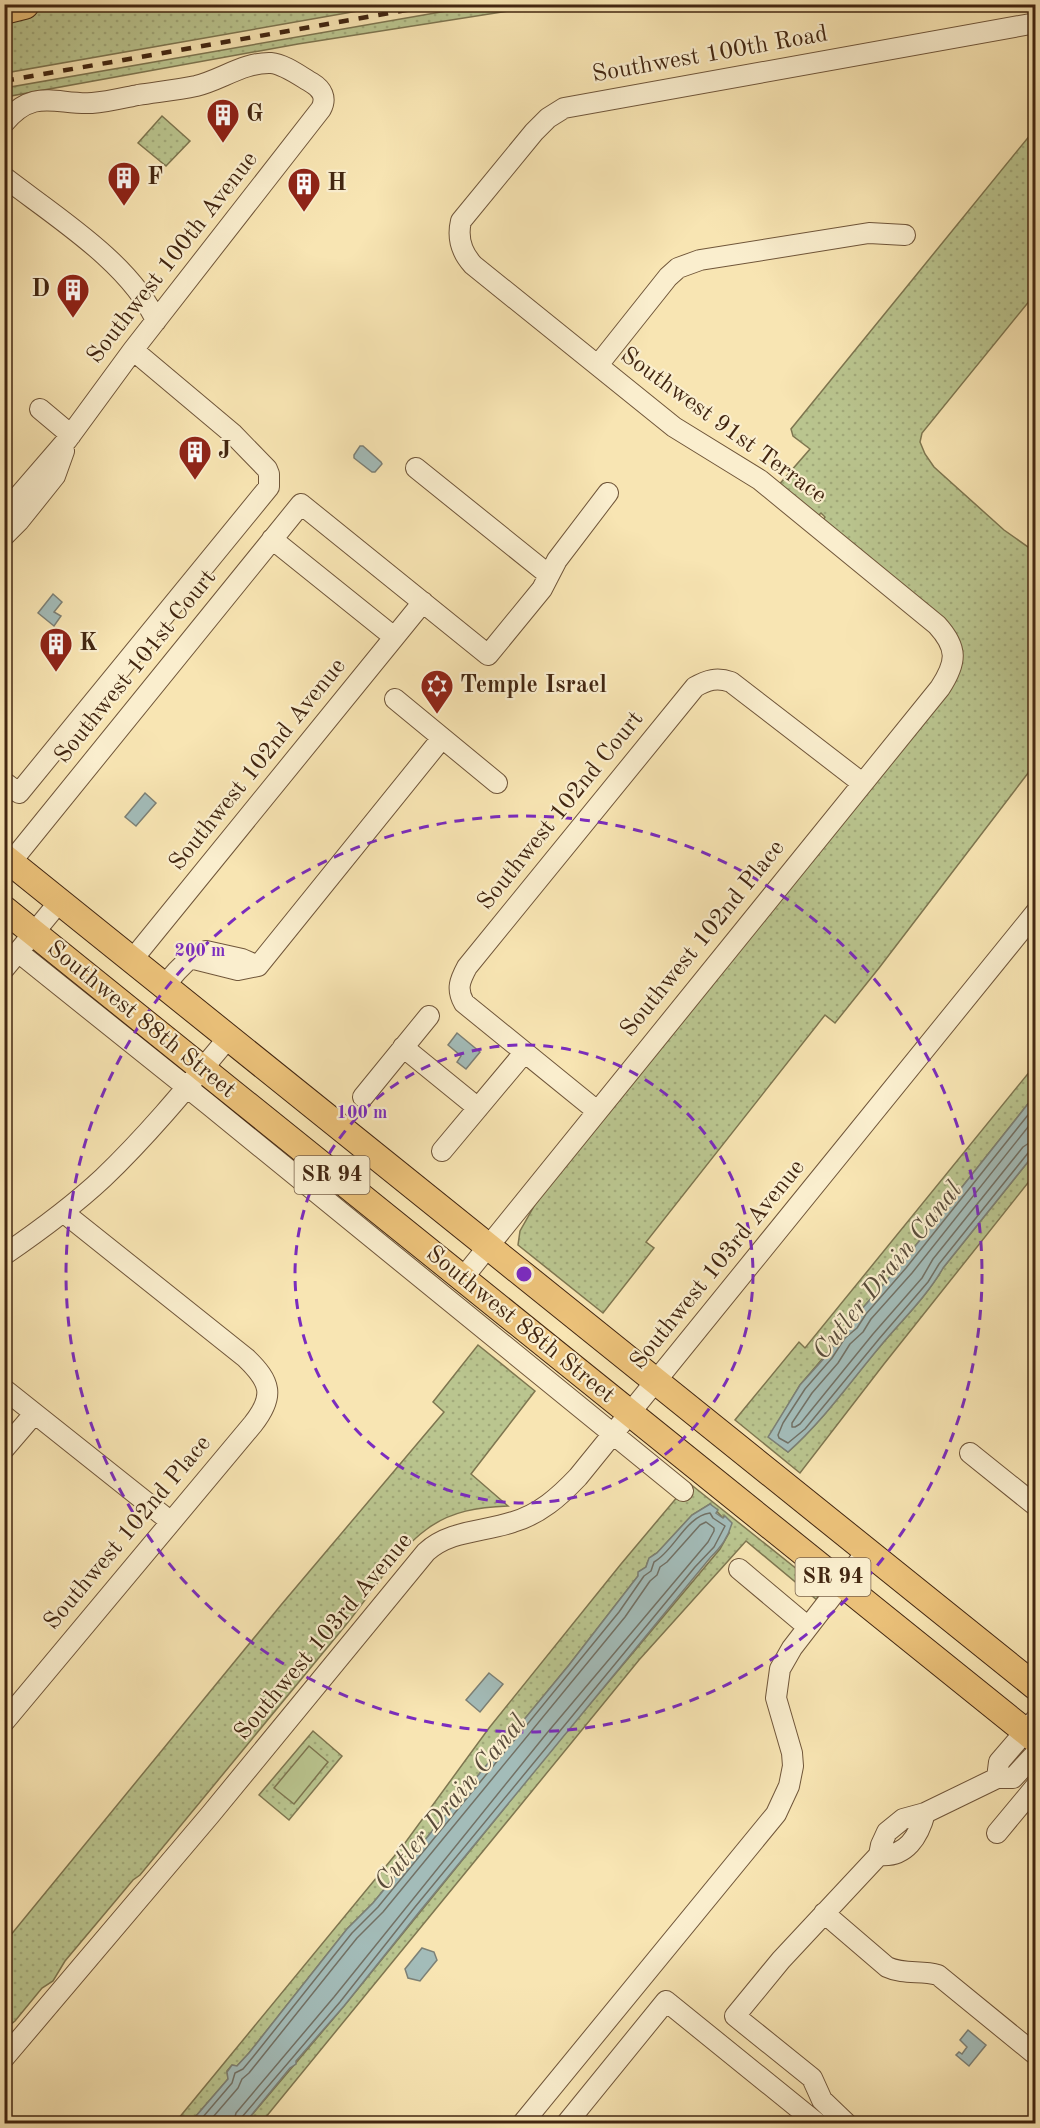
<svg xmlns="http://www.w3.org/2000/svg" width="1040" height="2128" viewBox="0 0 1040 2128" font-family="'Old Standard TT',serif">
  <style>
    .grass { fill: url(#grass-dots); stroke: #7e7650; stroke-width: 1.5 }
    .pitch { fill: #bac58f; stroke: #7e7650; stroke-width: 1.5 }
    .water { fill: #a3bcb9; stroke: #7c8076; stroke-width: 1.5 }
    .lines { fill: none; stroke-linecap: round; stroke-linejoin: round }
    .shore { stroke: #727165; stroke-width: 1.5 }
    .minor-casing { stroke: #70563a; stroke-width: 22 }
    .major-casing { stroke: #422611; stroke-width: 28 }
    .highway-casing { stroke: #422611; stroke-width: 32 }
    .minor { stroke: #faeece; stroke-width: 20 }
    .major { stroke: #ecc27a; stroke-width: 26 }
    .highway { stroke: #ecc27a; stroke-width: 30 }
    .rail { stroke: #422611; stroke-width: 4.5; stroke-dasharray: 10 10; stroke-linecap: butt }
    .ring { fill: none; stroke: #7b2cbf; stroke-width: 3; stroke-dasharray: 10 8 }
    .labels { text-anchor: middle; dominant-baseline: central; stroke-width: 4.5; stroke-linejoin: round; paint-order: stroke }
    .shield { fill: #faeece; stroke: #79624a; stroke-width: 1.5 }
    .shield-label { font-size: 22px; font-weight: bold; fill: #422611 }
    .street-label { font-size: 24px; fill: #422611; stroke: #faeece }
    .poi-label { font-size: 24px; font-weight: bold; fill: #422611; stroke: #faeece; text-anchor: start }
    .water-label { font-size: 26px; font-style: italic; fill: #5a4c3b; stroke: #faeece }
    .centre { fill: #7b2cbf; stroke: #faeece; stroke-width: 3 }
    .ring-label { font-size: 18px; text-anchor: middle; font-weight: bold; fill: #7b2cbf; stroke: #faeece; stroke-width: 4.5; stroke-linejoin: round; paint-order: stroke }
  </style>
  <defs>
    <pattern id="grass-dots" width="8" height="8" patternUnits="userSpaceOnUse" patternTransform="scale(1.5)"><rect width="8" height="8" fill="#bac58f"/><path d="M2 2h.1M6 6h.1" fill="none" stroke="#a1a97a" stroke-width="1.8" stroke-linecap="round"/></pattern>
  </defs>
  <rect width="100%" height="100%" fill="#f8e5b3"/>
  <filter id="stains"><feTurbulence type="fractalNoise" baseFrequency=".00333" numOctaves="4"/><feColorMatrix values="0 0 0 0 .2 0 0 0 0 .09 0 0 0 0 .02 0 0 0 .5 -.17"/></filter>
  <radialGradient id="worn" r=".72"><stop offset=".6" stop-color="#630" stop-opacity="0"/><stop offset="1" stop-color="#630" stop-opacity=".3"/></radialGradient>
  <!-- grass -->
  <path class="grass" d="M 57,4 L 392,5 L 5,73 L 4,17 Z
    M 481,5 L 547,5 L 298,44 L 5,97 L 5,88 Z
    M 162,116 L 190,141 L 166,166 L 138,143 Z
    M 1035,129 L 1035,294 L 922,433 L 920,442 L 925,454 L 934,467 L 1004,530 L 1035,552 L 1035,764 L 879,968 L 835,1023 L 825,1015 L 646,1242 L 654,1248 L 603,1313 L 518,1245 L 520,1231 L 541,1194 L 961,653 L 821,523 L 825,517 L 821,513 L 816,518 L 777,487 L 810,449 L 793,436 L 791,429 Z
    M 1035,1065 L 1035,1095 L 901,1264 L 861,1310 L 852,1324 L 800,1385 L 769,1437 L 788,1452 C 824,1420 851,1380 882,1344 C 903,1319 927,1296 943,1268 L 1035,1153 L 1035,1174 L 884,1364 L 800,1473 L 735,1420 L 799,1342 L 805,1348 Z
    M 478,1345 L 535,1391 L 471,1474 L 508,1506 C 479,1507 451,1511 427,1529 C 397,1550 370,1596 345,1626 C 277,1709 208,1792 140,1875 L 133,1880 L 65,1961 L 53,1981 L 42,1988 L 15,2021 L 5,2029 L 5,1942 L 281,1605 L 444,1412 L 433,1402 Z
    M 689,1483 L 813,1582 L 818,1592 L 817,1600 L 746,1541 L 639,1660 L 261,2123 L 245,2123 L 344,2006 L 558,1742 L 720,1549 L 729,1533 L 724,1516 L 723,1518 L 710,1504 L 692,1515 L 657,1553 C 651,1555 647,1561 646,1567 L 639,1572 L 638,1576 L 569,1665 L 373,1903 L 347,1929 L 249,2053 L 237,2066 L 232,2065 L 227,2071 L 228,2079 L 190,2123 L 174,2124 L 405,1843 L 489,1728 L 621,1564 Z
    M 313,1731 L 342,1756 L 289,1820 L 259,1795 Z"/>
  <!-- pitch -->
  <path class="pitch" d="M 309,1746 L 328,1762 L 294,1804 L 274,1788 Z"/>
  <!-- water -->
  <path class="water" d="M 360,446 L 363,446 L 381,462 L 382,464 L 375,472 L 372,472 L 354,458 L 354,455 Z
    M 53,594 L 62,602 L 54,612 L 61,616 L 54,626 L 38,613 Z
    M 145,793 L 156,803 L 136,826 L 125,817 Z
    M 457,1033 L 480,1052 L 466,1069 L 457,1062 L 461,1056 L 448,1045 Z
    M 1035,1095 L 1035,1153 L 943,1268 C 927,1296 903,1319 882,1344 C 851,1381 824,1420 788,1452 L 768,1437 L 800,1385 L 827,1355 L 841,1334 L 852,1324 L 861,1310 L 901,1264 Z
    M 710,1504 L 718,1510 L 716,1513 L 723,1518 L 725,1516 L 732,1523 C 728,1538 721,1547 710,1558 L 420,1911 L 344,2006 L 296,2061 L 296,2064 L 290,2068 L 245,2123 L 190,2123 L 228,2079 L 227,2072 L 232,2065 L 237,2066 L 249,2053 L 347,1929 L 373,1903 L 569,1665 L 638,1576 L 638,1572 L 646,1567 L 649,1558 L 657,1553 L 692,1515 Z
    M 489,1673 L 503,1684 L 480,1712 L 466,1700 Z
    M 422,1948 L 434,1952 L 437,1960 L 420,1981 L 408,1978 L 405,1969 Z
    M 968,2030 L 986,2045 L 969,2066 L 956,2055 L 959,2052 L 962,2054 L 967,2047 L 960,2040 Z"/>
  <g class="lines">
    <!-- shore -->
    <path class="shore" d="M 1036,1105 L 906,1268 L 866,1314 L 857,1328 L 845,1338 L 832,1358 L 805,1389 L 783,1423 L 778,1435 L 779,1438 L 788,1443 L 805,1429 L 879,1339 L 928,1282 L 939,1264 L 1028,1153 L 1036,1150
      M 1036,1117 L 912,1273 L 871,1319 L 863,1332 L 850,1344 L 838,1363 L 812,1393 L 792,1423 L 792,1427 L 795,1427 L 800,1424 L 873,1334 L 922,1278 L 933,1259 L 1023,1147 L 1029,1143 L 1036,1142
      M 197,2124 L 232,2083 L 235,2073 L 243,2069 L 253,2057 L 352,1933 L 378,1907 L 619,1612 L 644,1576 L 651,1571 L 654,1562 C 674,1551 686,1516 710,1513 L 713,1518 L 725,1526 L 714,1547 L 695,1567 L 415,1907 L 340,2002 L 242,2117 L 241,2124
      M 207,2124 L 238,2088 L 242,2079 L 249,2073 L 357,1938 L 383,1912 L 625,1617 L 650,1581 L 657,1575 L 660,1567 L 667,1562 L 700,1525 L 706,1522 L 714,1528 L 714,1531 L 708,1542 L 547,1733 L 334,1997 L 236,2113 L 233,2124"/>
    <!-- minor casing -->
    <g class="minor-casing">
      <path id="minor" d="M 4,123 C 34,87 56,105 92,103 C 107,102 123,98 138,95 C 157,92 177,90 196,86 C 221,80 244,62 271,63 C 284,64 300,76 312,83 C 322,89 327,98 321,109 L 133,350 L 67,440 L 4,513
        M 4,177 C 53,215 132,264 156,321
        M 598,365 L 668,277 L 678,268 L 700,260 L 869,233 L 905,235
        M 40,409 L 71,435
        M 416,468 L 549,575
        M 4,536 L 19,521 L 55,476 L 64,451
        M 272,539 L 394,637
        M 395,699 L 497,783
        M 4,782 L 19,793 L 269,487 L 269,474 L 267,469 L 233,434 L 133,350
        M 11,862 L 301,504 L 488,655 L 542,589 L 557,560 L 608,493
        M 206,951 L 242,959 L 258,966 L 238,970 L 190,958 Z
        M 18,952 L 209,1105 L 683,1491
        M 132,960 L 423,602
        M 258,966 L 442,738
        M 4,969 L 60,901
        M 164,986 L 177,971 L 190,958
        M 403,1047 L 478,1108
        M 363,1097 L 429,1016
        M 597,1111 L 464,1003 C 456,989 460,980 467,967 L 695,687 C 707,680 717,677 731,682 L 862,783
        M 442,1151 L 524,1053
        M 4,1255 C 39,1231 73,1206 103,1178 C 148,1135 189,1085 229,1037
        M 462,1279 L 940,688 C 957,662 958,648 937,625 L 760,480 L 674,427 L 473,265 C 462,253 457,238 461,221 L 534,132 L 548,118 L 564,108 L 1036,23
        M 4,1389 L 170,1521
        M 4,1449 L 34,1414
        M 970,1453 L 1036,1506
        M 739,1569 L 808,1627
        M 4,1722 L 253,1424 C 275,1396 271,1382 246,1358 L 63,1212
        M 997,1778 L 999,1762 L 1036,1719
        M 997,1833 L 1036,1786
        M 879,1855 C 906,1858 919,1836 925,1813
        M 824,1913 L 887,1967 C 904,1975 921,1970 938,1975 L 1036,2055
        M 4,2058 L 210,1815 L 426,1552 C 450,1530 484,1532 513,1522 C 540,1514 559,1497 578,1477 L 1036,912
        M 522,2124 L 776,1814 L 789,1786 L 793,1766 L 792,1753 L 776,1698 L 780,1669 L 792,1648 L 867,1551
        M 566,2124 L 666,2001 L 818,2124
        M 847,2124 L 822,2100 L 812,2078 L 735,2016 L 781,1960 L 879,1855 L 881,1845 L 887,1832 L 903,1819 L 925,1813 L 997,1778 L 1013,1778 L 1036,1753"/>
    </g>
    <!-- major casing -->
    <g class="major-casing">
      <path id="major" d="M 4,857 L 1036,1687
        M 4,909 L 1036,1740"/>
    </g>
    <!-- highway casing -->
    <g class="highway-casing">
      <path id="highway" d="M 4,9 L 24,4"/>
    </g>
    <!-- minor -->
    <use href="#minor" class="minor"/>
    <!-- major -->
    <use href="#major" class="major"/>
    <!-- highway -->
    <use href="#highway" class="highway"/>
    <!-- rail -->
    <path class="rail" d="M 4,81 L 441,4"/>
  </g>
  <!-- distance rings -->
  <g class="ring">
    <circle cx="524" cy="1274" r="229"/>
    <circle cx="524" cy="1274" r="458"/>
  </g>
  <!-- icons -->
  <defs>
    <g id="building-pin" transform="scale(1.725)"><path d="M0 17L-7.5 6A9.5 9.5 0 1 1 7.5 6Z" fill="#8f2418" stroke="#faeece"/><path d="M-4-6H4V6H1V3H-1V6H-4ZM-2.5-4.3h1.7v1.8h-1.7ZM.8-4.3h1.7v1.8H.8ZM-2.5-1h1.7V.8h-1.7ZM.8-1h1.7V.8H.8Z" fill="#fff"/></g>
    <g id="synagogue-pin" transform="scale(1.725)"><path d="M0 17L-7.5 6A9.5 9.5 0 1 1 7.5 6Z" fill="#8f2418" stroke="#faeece"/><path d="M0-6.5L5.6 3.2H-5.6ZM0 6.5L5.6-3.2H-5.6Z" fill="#fff"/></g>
  </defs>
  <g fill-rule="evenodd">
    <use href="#building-pin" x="223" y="115"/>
    <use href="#building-pin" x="124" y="178"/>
    <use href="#building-pin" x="304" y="184"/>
    <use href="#building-pin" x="73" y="290"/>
    <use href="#building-pin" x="195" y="452"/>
    <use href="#building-pin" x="56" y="644"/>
    <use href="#synagogue-pin" x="437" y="686"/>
  </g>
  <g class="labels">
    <!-- shield labels -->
    <g class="shield">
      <rect x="294.5" y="1156" width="75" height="38" rx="4.5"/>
      <rect x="795.5" y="1558" width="75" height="38" rx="4.5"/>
    </g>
    <g class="shield-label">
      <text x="332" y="1175">SR 94</text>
      <text x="833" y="1577">SR 94</text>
    </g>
    <!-- street labels -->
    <g class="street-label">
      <text transform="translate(710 55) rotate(-10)">Southwest 100th Road</text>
      <text transform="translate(173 258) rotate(-52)">Southwest 100th Avenue</text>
      <text transform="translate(723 426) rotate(36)">Southwest 91st Terrace</text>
      <text transform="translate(136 667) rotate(-51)">Southwest 101st Court</text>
      <text transform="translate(258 765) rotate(-51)">Southwest 102nd Avenue</text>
      <text transform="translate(561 811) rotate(-51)">Southwest 102nd Court</text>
      <text transform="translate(703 939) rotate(-51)">Southwest 102nd Place</text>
      <text transform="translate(141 1020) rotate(39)">Southwest 88th Street</text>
      <text transform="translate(718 1265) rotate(-51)">Southwest 103rd Avenue</text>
      <text transform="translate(520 1325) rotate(39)">Southwest 88th Street</text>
      <text transform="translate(128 1533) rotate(-50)">Southwest 102nd Place</text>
      <text transform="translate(324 1637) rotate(-50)">Southwest 103rd Avenue</text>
    </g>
    <!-- poi labels -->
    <g class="poi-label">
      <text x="246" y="115">G</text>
      <text x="147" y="178">F</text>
      <text x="327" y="184">H</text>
      <text x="50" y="290" text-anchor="end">D</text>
      <text x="218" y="452">J</text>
      <text x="79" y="644">K</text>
      <text x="460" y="686">Temple Israel</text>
    </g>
    <!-- water labels -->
    <g class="water-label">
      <text transform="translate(888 1271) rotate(-51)">Cutler Drain Canal</text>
      <text transform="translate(451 1803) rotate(-50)">Cutler Drain Canal</text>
    </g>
  </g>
  <circle cx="524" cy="1274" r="9" class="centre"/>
  <g class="ring-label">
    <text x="200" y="956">200 m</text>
    <text x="362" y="1118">100 m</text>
  </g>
  <!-- margin -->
  <rect width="1040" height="2128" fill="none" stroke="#f8e5b3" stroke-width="24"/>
  <rect x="6" y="6" width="1028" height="2116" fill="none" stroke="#422611" stroke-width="3"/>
  <rect x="12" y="12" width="1016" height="2104" fill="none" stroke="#422611" stroke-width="1.5"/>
  <rect width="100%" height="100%" filter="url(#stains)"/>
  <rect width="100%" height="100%" fill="url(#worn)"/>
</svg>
